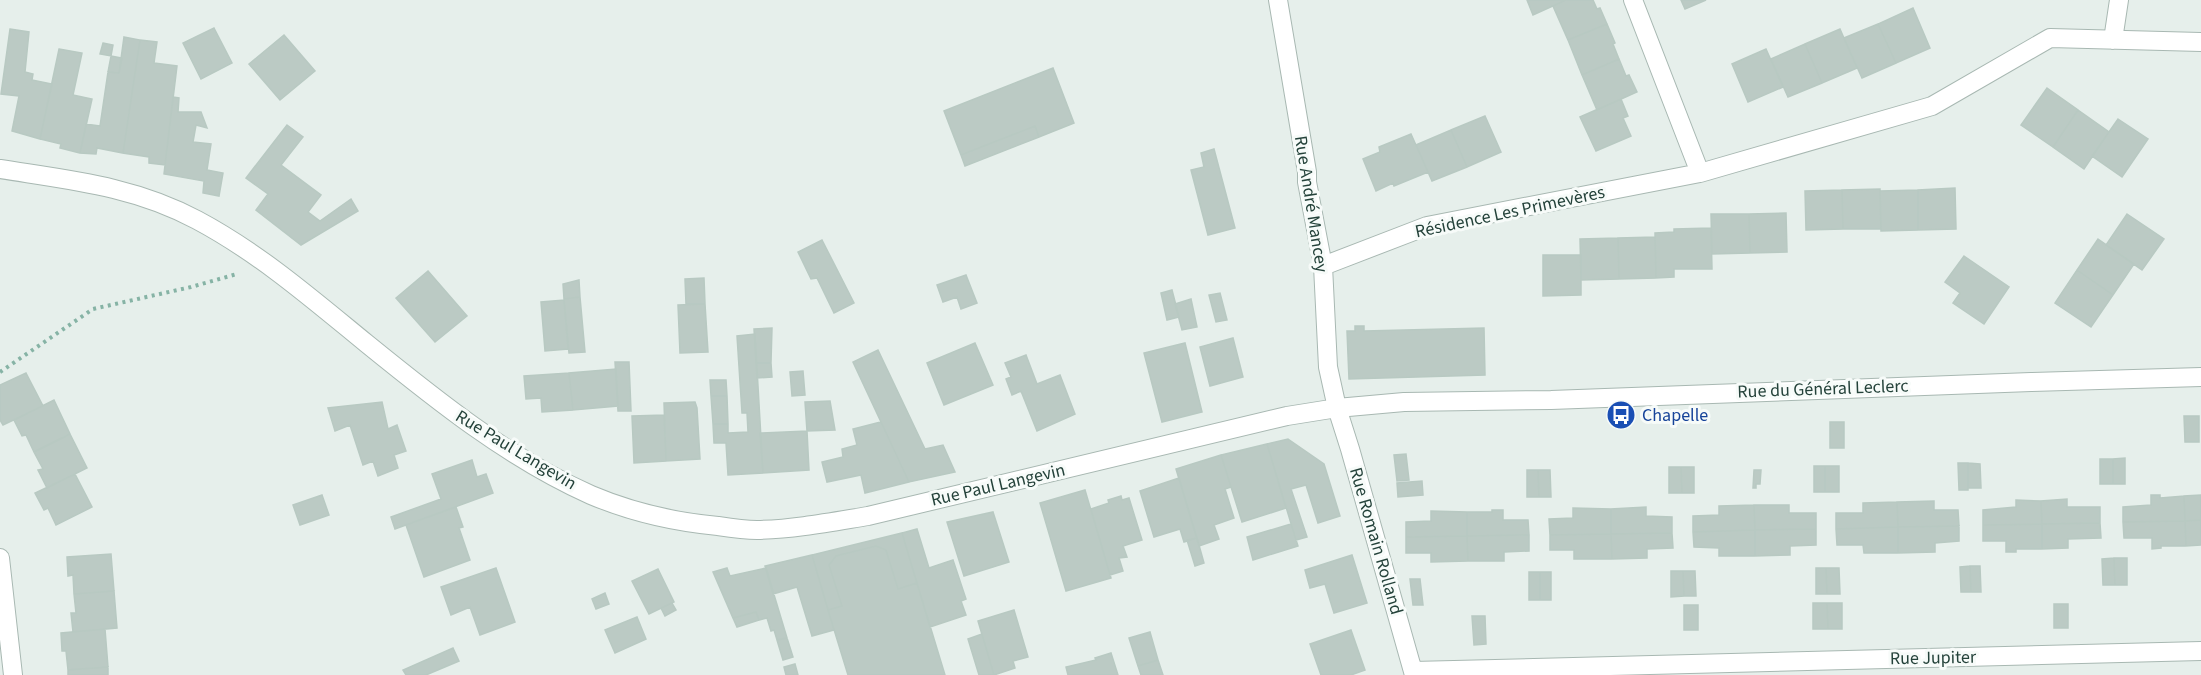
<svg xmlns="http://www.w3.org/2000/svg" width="2201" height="675" viewBox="0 0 2201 675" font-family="'Source Sans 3',sans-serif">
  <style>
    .building { fill: #bbcac4; stroke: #b8c9c2; stroke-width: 1.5 }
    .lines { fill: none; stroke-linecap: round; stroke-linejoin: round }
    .minor-casing { stroke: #a8b8b2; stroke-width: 20 }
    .path { stroke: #86b3a5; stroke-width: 4; stroke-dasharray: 3 4.5; stroke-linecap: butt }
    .minor { stroke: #fff; stroke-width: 18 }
    .labels { text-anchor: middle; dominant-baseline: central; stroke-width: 6; stroke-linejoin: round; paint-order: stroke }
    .street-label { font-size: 18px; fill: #24423a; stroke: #f7fbf9 }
    .transit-label { font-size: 18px; fill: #164399; stroke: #f7fbf9; text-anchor: start }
  </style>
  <rect width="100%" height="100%" fill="#e6efeb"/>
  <!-- building -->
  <path class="building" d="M 1527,0 L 1566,0 L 1533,15 Z
    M 1566,0 L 1593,0 L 1597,9 L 1600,8 L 1607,24 L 1568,40 L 1553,6 Z
    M 1681,0 L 1706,0 L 1685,9 Z
    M 1913,8 L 1930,48 L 1896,63 L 1878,24 Z
    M 1607,24 L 1615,43 L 1613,44 L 1619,59 L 1582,75 L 1568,40 Z
    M 1878,24 L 1896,63 L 1862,78 L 1844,38 Z
    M 214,28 L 232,63 L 201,79 L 183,43 Z
    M 10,29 L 29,32 L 25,72 L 33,74 L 32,80 L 52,84 L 40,139 L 12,131 L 19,96 L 1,94 Z
    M 1840,29 L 1857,68 L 1822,83 L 1805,44 Z
    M 284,35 L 315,71 L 280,100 L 249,64 Z
    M 124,37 L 140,40 L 123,153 L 97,148 L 96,154 L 80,153 L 86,124 L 100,126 L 108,72 L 119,73 Z
    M 140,40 L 157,42 L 154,63 L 177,66 L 165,165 L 149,163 L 149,157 L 123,153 Z
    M 103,43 L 113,45 L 111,56 L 100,54 Z
    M 1805,44 L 1822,83 L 1788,97 L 1771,59 Z
    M 59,49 L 82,53 L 73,95 L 92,99 L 80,153 L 60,148 L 61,144 L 40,139 Z
    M 1766,49 L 1783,87 L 1748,102 L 1732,64 Z
    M 111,56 L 122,58 L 119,73 L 108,72 Z
    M 1619,59 L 1626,76 L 1629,75 L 1637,92 L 1597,110 L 1582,75 Z
    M 1053,68 L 1074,123 L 1039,137 L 1035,126 L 961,155 L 944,111 Z
    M 2047,88 L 2078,110 L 2053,147 L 2021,125 Z
    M 173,97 L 179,98 L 178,112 L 201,112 L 207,128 L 196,125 L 193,142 L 211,144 L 207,170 L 223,173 L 219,196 L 203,193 L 204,181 L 164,174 Z
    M 1621,99 L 1628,116 L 1623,118 L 1631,136 L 1596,151 L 1580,117 Z
    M 2078,110 L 2109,132 L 2084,169 L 2053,147 Z
    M 1485,116 L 1501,152 L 1467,167 L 1451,130 Z
    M 2118,119 L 2148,139 L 2122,177 L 2092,156 Z
    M 287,125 L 303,137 L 281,165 L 321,195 L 308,212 L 320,221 L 351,199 L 358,211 L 301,245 L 256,210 L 268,194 L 246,178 Z
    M 1035,126 L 1039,137 L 965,166 L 961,155 Z
    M 1451,130 L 1467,167 L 1432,181 L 1416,145 Z
    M 1411,134 L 1428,172 L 1394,186 L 1393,183 L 1376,191 L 1363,159 L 1380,152 L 1379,147 Z
    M 1214,149 L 1235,228 L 1208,235 L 1191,170 L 1204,167 L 1201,153 Z
    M 1955,188 L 1956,229 L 1918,230 L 1918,190 Z
    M 1880,189 L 1881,229 L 1843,229 L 1842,190 Z
    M 1842,190 L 1843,229 L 1806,230 L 1805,191 Z
    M 1918,190 L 1918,230 L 1881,231 L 1880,191 Z
    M 1786,213 L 1787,252 L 1750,253 L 1749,214 Z
    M 1711,214 L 1749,214 L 1750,253 L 1712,254 Z
    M 2127,214 L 2164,239 L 2142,270 L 2106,245 Z
    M 1711,228 L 1712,269 L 1674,269 L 1674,277 L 1656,278 L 1655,233 L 1674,232 L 1674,229 Z
    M 1655,237 L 1656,278 L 1619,279 L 1618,238 Z
    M 1618,238 L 1619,279 L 1581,280 L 1580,239 Z
    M 2098,239 L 2134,264 L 2113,295 L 2077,270 Z
    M 822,240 L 854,303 L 834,313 L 817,278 L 811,279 L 798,252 Z
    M 1543,255 L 1581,255 L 1581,295 L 1543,296 Z
    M 1964,256 L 2009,287 L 1984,324 L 1953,303 L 1960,293 L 1945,282 Z
    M 2077,270 L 2113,295 L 2091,327 L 2055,303 Z
    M 428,271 L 467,316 L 435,342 L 396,298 Z
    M 966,275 L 977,303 L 961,309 L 957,297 L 943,302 L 937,285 Z
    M 704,278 L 705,304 L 686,304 L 685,279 Z
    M 579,280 L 580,297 L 564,299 L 563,284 Z
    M 1172,290 L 1179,317 L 1167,320 L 1161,293 Z
    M 1220,293 L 1227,320 L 1216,322 L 1209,295 Z
    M 580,297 L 585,352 L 569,353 L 564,299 Z
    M 1191,299 L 1197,327 L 1182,330 L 1175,304 Z
    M 564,300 L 568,349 L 545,351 L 541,302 Z
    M 705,304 L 708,352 L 680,353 L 678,305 Z
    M 1355,326 L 1364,326 L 1364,331 L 1484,328 L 1485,375 L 1349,379 L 1347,331 L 1355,331 Z
    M 772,328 L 771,363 L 756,363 L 754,329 Z
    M 755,334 L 763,473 L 728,475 L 726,443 L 714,443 L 713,424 L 728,424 L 728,433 L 748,432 L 747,413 L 742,413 L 737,336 Z
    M 1233,338 L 1243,377 L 1210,386 L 1200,347 Z
    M 975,343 L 993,385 L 944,405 L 927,363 Z
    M 1185,343 L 1202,412 L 1162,422 L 1144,353 Z
    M 878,350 L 925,449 L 943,445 L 955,472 L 909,482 L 853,362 Z
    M 1026,355 L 1037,384 L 1060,375 L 1075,414 L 1037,431 L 1021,391 L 1012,395 L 1006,379 L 1011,377 L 1005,363 Z
    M 615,362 L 629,362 L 631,411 L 618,411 Z
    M 756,363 L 771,363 L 772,377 L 757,378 Z
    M 616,369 L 618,406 L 573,410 L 569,373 Z
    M 803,371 L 805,395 L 792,396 L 790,372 Z
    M 26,373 L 43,406 L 3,425 L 0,420 L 0,385 Z
    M 569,373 L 573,410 L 542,412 L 541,398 L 526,399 L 524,376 Z
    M 710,380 L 726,380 L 727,396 L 711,396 Z
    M 711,396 L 727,396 L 728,424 L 713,424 Z
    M 54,400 L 70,434 L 34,452 L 26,435 L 22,436 L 14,420 Z
    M 830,401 L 835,430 L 807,431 L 805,402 Z
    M 382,402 L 388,429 L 397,425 L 406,451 L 394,455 L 398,468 L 378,476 L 373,461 L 363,465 L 350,425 L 335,431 L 328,408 Z
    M 695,402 L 697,408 L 700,459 L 666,461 L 664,403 Z
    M 664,415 L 666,461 L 634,463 L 632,416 Z
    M 2184,416 L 2199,416 L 2199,442 L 2185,442 Z
    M 881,422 L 909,482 L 865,493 L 861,475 L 827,482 L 822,462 L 843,457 L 842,449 L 857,445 L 853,429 Z
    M 1830,422 L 1844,422 L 1844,448 L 1830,448 Z
    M 807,431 L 809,470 L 763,473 L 760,433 Z
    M 70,434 L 87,468 L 47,488 L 38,470 L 43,469 L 34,452 Z
    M 1288,439 L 1324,464 L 1340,516 L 1318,523 L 1306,485 L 1291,489 L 1307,537 L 1296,540 L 1267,444 Z
    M 1267,444 L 1286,508 L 1242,522 L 1221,455 Z
    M 1406,454 L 1409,480 L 1397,481 L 1394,455 Z
    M 1221,455 L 1231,487 L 1225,489 L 1234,518 L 1214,525 L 1219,539 L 1199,546 L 1176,469 Z
    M 2125,458 L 2125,484 L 2113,484 L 2113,459 Z
    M 2100,459 L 2113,459 L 2113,484 L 2100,484 Z
    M 472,460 L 477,477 L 486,474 L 493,493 L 395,529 L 391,517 L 441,499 L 432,474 Z
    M 1958,463 L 1968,463 L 1968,490 L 1959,490 Z
    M 1968,463 L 1980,464 L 1981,488 L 1968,488 Z
    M 1814,466 L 1825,466 L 1825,492 L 1814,492 Z
    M 1825,466 L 1839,466 L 1839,492 L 1825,492 Z
    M 1669,467 L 1681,467 L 1682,493 L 1669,493 Z
    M 1681,467 L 1694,467 L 1694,493 L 1682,493 Z
    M 1527,470 L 1538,470 L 1539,497 L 1527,497 Z
    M 1538,470 L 1550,470 L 1551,497 L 1539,497 Z
    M 1754,470 L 1761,470 L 1760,484 L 1756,484 L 1756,488 L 1753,488 Z
    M 75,474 L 92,507 L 56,525 L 48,508 L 44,510 L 35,493 Z
    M 1179,478 L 1197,538 L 1184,542 L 1180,529 L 1154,537 L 1140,491 Z
    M 1422,481 L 1423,495 L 1398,497 L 1397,483 Z
    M 1085,490 L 1111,578 L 1066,591 L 1040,503 Z
    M 322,495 L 329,515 L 300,525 L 293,505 Z
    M 2151,495 L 2160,495 L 2160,498 L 2184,496 L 2185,521 L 2123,522 L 2123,507 L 2151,505 Z
    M 2201,495 L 2201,520 L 2185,521 L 2184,496 Z
    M 1121,496 L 1122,500 L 1129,498 L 1142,540 L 1123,546 L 1127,557 L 1119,558 L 1123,571 L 1110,575 L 1091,509 L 1109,503 L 1108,500 Z
    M 2067,499 L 2067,507 L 2100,507 L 2100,523 L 2042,524 L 2041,501 Z
    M 2016,500 L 2041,501 L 2042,524 L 1983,525 L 1983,510 L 2016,507 Z
    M 1934,501 L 1934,510 L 1958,510 L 1959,526 L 1898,527 L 1897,502 Z
    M 1897,502 L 1898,527 L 1836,529 L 1836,513 L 1863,513 L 1863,503 Z
    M 1754,505 L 1755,530 L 1693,532 L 1693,516 L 1719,515 L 1719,506 Z
    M 1754,505 L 1789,505 L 1789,513 L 1816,513 L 1816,529 L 1755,530 Z
    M 456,507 L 463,527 L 459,528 L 470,560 L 424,577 L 406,525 Z
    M 1646,507 L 1646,516 L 1672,517 L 1672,533 L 1611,534 L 1611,509 Z
    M 1573,508 L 1611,509 L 1611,534 L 1550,535 L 1549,519 L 1573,518 Z
    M 1492,510 L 1503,510 L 1503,520 L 1528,520 L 1529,535 L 1467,536 L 1467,512 L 1492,512 Z
    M 1431,511 L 1467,512 L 1467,536 L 1406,537 L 1406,522 L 1431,521 Z
    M 993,512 L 1009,562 L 964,576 L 947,522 Z
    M 2201,520 L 2201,545 L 2186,546 L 2185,521 Z
    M 2185,521 L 2186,546 L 2161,546 L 2161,548 L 2152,549 L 2152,538 L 2124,538 L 2123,522 Z
    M 2100,523 L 2101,538 L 2068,539 L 2068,548 L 2042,549 L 2042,524 Z
    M 1291,524 L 1298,546 L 1253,560 L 1247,537 Z
    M 2042,524 L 2042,549 L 2016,549 L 2016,552 L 2006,552 L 2006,541 L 1983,541 L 1983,525 Z
    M 1959,526 L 1959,541 L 1935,543 L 1935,552 L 1898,553 L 1898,527 Z
    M 1898,527 L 1898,553 L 1864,553 L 1863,545 L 1837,545 L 1836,529 Z
    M 917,529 L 929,568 L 953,560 L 966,599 L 961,601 L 966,615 L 930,627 L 902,533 Z
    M 1816,529 L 1816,545 L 1790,546 L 1790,555 L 1755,556 L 1755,530 Z
    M 1755,530 L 1755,556 L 1719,556 L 1719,548 L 1694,547 L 1693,532 Z
    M 902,533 L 917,583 L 898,589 L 886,550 L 876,546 L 836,556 L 829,565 L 842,606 L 828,610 L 812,555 Z
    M 1672,533 L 1673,548 L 1647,549 L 1647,558 L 1612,559 L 1611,534 Z
    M 1611,534 L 1612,559 L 1574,559 L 1574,550 L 1550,550 L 1550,535 Z
    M 1529,535 L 1529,551 L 1504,552 L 1504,561 L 1468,561 L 1467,536 Z
    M 1467,536 L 1468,561 L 1431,562 L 1431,553 L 1406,553 L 1406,537 Z
    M 1197,538 L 1204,563 L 1195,566 L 1187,540 Z
    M 876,546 L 886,550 L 898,589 L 917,583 L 945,675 L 848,675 L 828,610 L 842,606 L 829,565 L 836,556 Z
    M 111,554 L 114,591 L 74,594 L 73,575 L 68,576 L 67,557 Z
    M 812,555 L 834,630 L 812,636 L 797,587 L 773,594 L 765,566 Z
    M 1352,555 L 1367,603 L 1334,613 L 1325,584 L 1310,588 L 1305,570 Z
    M 2114,558 L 2115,585 L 2103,585 L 2102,559 Z
    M 2114,558 L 2127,558 L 2127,585 L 2115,585 Z
    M 1970,566 L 1971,592 L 1961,592 L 1960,567 Z
    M 1970,566 L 1980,566 L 1981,592 L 1971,592 Z
    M 496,568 L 515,622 L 480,635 L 470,607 L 451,615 L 441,587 Z
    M 727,568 L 730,576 L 766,568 L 787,638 L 777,640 L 774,630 L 771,631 L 767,618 L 759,620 L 756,612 L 733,618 L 713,572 Z
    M 1816,568 L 1826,568 L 1827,594 L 1816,594 Z
    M 1826,568 L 1839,568 L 1840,594 L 1827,594 Z
    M 658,569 L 674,602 L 649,614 L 632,581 Z
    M 1671,571 L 1683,571 L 1684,596 L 1671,597 Z
    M 1683,571 L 1695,571 L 1696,596 L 1684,596 Z
    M 1529,572 L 1540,572 L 1540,600 L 1529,600 Z
    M 1540,572 L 1551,572 L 1551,600 L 1540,600 Z
    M 1410,579 L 1420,579 L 1423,605 L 1413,605 Z
    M 114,591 L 117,628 L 73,632 L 71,613 L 76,613 L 74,594 Z
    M 605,593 L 609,604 L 596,609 L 592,599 Z
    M 672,603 L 676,610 L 665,616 L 661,608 Z
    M 1813,603 L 1827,603 L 1828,629 L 1813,629 Z
    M 1827,603 L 1842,603 L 1842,629 L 1828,629 Z
    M 2054,604 L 2068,604 L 2068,628 L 2054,628 Z
    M 1684,605 L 1698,605 L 1698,630 L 1684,630 Z
    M 1014,610 L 1028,657 L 1013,661 L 1015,668 L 994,675 L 978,621 Z
    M 756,612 L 759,620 L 737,627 L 733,618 Z
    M 1472,616 L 1485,616 L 1486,644 L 1474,645 Z
    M 637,617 L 646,639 L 615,653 L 605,630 Z
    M 105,629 L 108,667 L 68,670 L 66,651 L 62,651 L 61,633 Z
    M 1351,630 L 1365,670 L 1351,675 L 1321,675 L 1310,644 Z
    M 1150,632 L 1158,660 L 1138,666 L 1129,638 Z
    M 982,634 L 994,675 L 979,675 L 968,639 Z
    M 787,638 L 793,657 L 783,660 L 777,640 Z
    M 453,648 L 459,661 L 426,675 L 406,675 L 403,670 Z
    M 1111,653 L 1118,675 L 1068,675 L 1066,667 L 1096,660 L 1095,658 Z
    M 1158,660 L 1163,675 L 1141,675 L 1138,666 Z
    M 795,664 L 798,675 L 786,675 L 784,667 Z
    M 108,667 L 108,675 L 68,675 L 68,670 Z"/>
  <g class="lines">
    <!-- minor casing -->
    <g class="minor-casing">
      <path id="minor" d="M 1278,0 L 1307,172 L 1307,182 L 1323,266 L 1328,367 L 1337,408 L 1350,449 L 1414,675
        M 2113,40 L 2119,0
        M 0,169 C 69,180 134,186 197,220 C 259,253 311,298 366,343 C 435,399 508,458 591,495 C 631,512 675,522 718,526 C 731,528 744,530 757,530 C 795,529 831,522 868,516 L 1287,416 L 1337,408 L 1404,402 L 1551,400 L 2031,382 L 2201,377
        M 1700,173 L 1932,106 L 2050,38 L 2201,42
        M 1323,266 L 1427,226 L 1700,173 L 1633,0
        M 0,558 L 13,675
        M 1413,671 L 2201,651"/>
    </g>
    <!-- path -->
    <path class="path" d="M 0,372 L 93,309 L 191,287 L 237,274"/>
    <!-- minor -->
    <use href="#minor" class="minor"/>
  </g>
  <!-- icons -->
  <defs>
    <g id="bus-disc" transform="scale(1.5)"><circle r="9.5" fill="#1a4fb4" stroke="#f7fbf9"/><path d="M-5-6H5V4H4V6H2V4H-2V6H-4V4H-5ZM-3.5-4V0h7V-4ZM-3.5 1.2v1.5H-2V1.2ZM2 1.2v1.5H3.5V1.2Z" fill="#fff"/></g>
  </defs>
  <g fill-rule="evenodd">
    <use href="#bus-disc" x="1621" y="415"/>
  </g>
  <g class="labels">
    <!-- street labels -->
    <g class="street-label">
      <text transform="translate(1311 204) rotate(81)">Rue André Mancey</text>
      <text transform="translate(1510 212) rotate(-12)">Résidence Les Primevères</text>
      <text transform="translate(1823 389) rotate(-2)">Rue du Général Leclerc</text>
      <text transform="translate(516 450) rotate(31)">Rue Paul Langevin</text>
      <text transform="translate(998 485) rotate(-13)">Rue Paul Langevin</text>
      <text transform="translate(1376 541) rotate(74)">Rue Romain Rolland</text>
      <text transform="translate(1933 658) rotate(-1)">Rue Jupiter</text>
    </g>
    <!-- transit labels -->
    <g class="transit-label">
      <text x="1642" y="415">Chapelle</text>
    </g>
  </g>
</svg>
